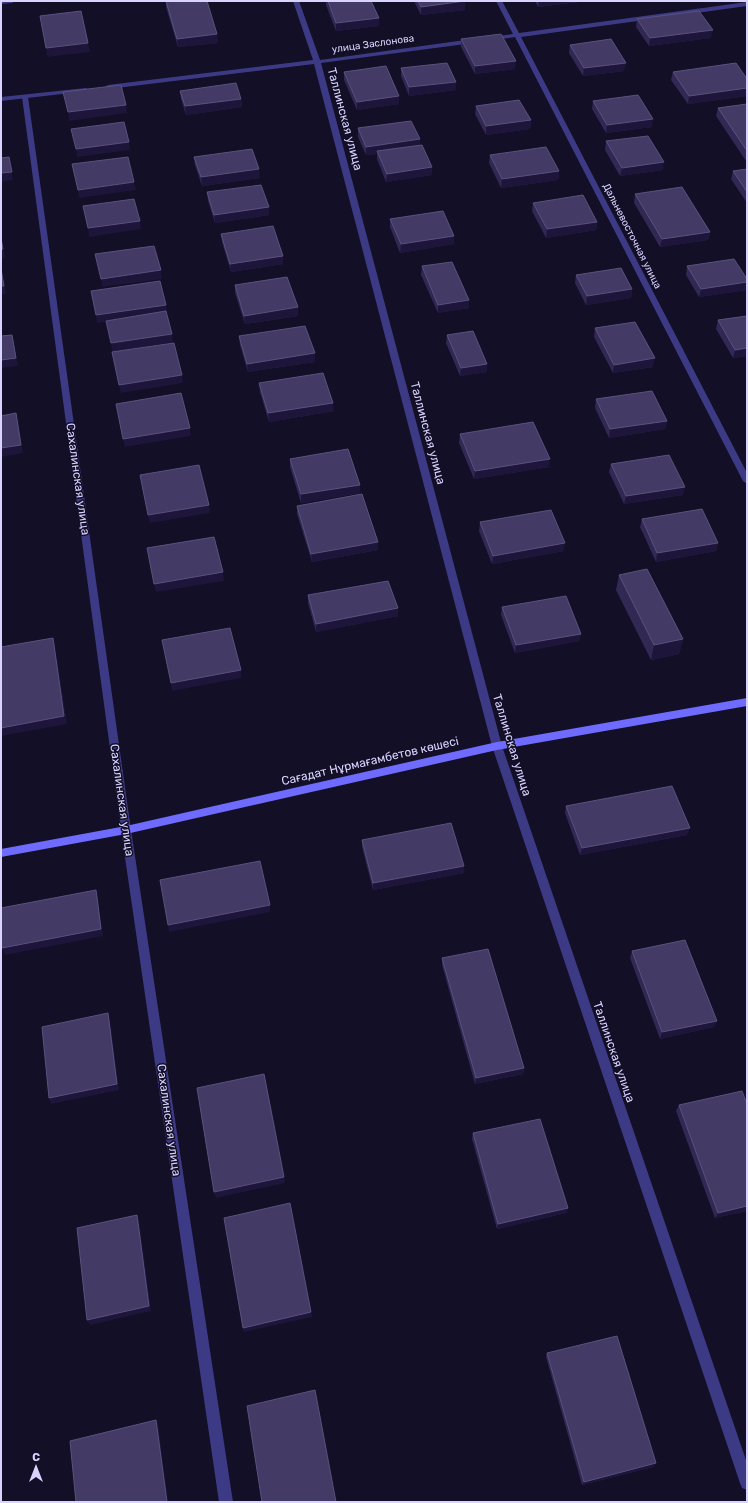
<svg xmlns="http://www.w3.org/2000/svg" width="748" height="1503" viewBox="0 0 748 1503" font-family="Rubik,sans-serif">
  <style>
    .lines { fill: none; stroke-linecap: round; stroke-linejoin: round }
    .lane { fill: #3d3a85; fill-rule: evenodd }
    .street { fill: #3d3a85; fill-rule: evenodd }
    .secondary { fill: #6f6bff; fill-rule: evenodd }
    .wall { fill: #312854 }
    .shaded-wall { fill: #1d163a }
    .building { fill: #433a66; stroke: #5a527e }
    .labels { text-anchor: middle; dominant-baseline: central; stroke-width: 3; stroke-linejoin: round; paint-order: stroke }
    .far-street-label { font-size: 10px; fill: #d9d4ff; stroke: #130f26 }
    .street-label { font-size: 12px; fill: #d9d4ff; stroke: #130f26 }
  </style>
  <rect width="100%" height="100%" fill="#130f26"/>
  <g class="lines">
    <!-- lane -->
    <path class="lane" d="M 1,1 L 15,1 L 12,3 L 1,4 Z
      M 25,95 L 28,97 L 131,830 L 130,833 L 126,834 L 122,833 L 121,830 L 22,97 Z"/>
    <!-- street -->
    <path class="street" d="M 293,1 L 299,1 L 320,60 L 473,39 L 476,41 L 473,43 L 321,63 L 502,746 L 747,1463 L 747,1490 L 742,1488 L 740,1483 L 492,746 L 314,64 L 108,89 L 105,87 L 108,85 L 313,60 Z
      M 496,1 L 502,1 L 519,33 L 747,2 L 747,6 L 521,37 L 747,473 L 747,484 L 743,481 L 515,37 L 489,41 L 486,39 L 489,37 L 513,34 Z
      M 86,88 L 89,90 L 88,91 L 1,101 L 1,97 Z
      M 126,826 L 130,827 L 131,830 L 233,1502 L 219,1502 L 121,830 L 122,827 Z"/>
    <!-- secondary -->
    <path class="secondary" d="M 747,698 L 747,706 L 497,750 L 126,834 L 1,857 L 1,849 L 126,826 L 497,742 Z"/>
  </g>
  <!-- wall -->
  <path class="wall" d="M 166,1 L 207,1 L 218,43 L 178,47 L 166,7 Z
    M 326,1 L 371,1 L 379,18 L 379,26 L 336,31 L 326,5 Z
    M 414,1 L 465,1 L 465,10 L 421,15 Z
    M 535,1 L 587,1 L 538,7 Z
    M 637,19 L 711,38 L 649,46 L 636,27 Z
    M 461,39 L 515,69 L 475,74 L 461,47 Z
    M 570,45 L 624,71 L 583,76 L 569,53 Z
    M 401,68 L 456,90 L 409,96 L 401,76 Z
    M 344,72 L 399,104 L 357,110 L 344,80 Z
    M 673,72 L 747,79 L 747,96 L 688,104 L 671,80 Z
    M 180,91 L 241,99 L 242,107 L 186,115 L 181,99 Z
    M 593,101 L 652,127 L 606,133 L 592,109 Z
    M 747,104 L 747,161 L 746,161 L 716,116 L 718,108 Z
    M 476,106 L 531,120 L 530,129 L 486,135 L 475,114 Z
    M 358,128 L 420,145 L 432,167 L 432,175 L 386,182 L 377,159 L 377,154 L 366,155 L 358,137 Z
    M 606,141 L 663,170 L 620,176 L 605,150 Z
    M 490,155 L 559,171 L 558,180 L 501,188 L 489,163 Z
    M 194,157 L 260,178 L 202,186 L 195,165 Z
    M 747,169 L 747,203 L 731,179 L 733,171 Z
    M 207,192 L 269,207 L 269,215 L 215,223 L 208,201 Z
    M 635,194 L 710,232 L 708,240 L 660,247 L 634,203 Z
    M 533,203 L 597,222 L 596,230 L 546,238 L 532,211 Z
    M 390,219 L 454,236 L 454,244 L 400,253 L 390,227 Z
    M 221,234 L 283,256 L 283,264 L 231,272 L 222,242 Z
    M 422,266 L 469,308 L 438,313 L 421,275 Z
    M 687,266 L 747,290 L 699,297 L 686,275 Z
    M 576,275 L 632,289 L 631,298 L 586,305 L 575,283 Z
    M 235,285 L 298,307 L 298,316 L 245,324 L 235,293 Z
    M 747,316 L 747,356 L 733,358 L 716,329 L 718,320 Z
    M 595,328 L 653,367 L 613,373 L 594,337 Z
    M 447,335 L 487,364 L 487,372 L 460,376 L 446,343 Z
    M 239,336 L 315,353 L 315,362 L 248,372 L 240,345 Z
    M 259,383 L 334,411 L 269,422 L 260,392 Z
    M 596,399 L 667,421 L 665,429 L 609,438 L 595,408 Z
    M 460,434 L 549,467 L 474,479 L 459,443 Z
    M 290,459 L 360,485 L 360,493 L 301,503 L 290,467 Z
    M 611,464 L 683,495 L 624,504 L 609,472 Z
    M 297,506 L 378,542 L 378,550 L 312,562 L 297,514 Z
    M 642,519 L 718,543 L 716,551 L 656,562 L 640,527 Z
    M 480,522 L 564,551 L 492,564 L 479,531 Z
    M 619,575 L 683,639 L 679,654 L 651,660 L 616,590 Z
    M 308,595 L 398,608 L 398,616 L 316,632 L 308,603 Z
    M 502,607 L 581,634 L 579,641 L 515,653 L 501,615 Z
    M 566,806 L 687,835 L 580,855 L 565,813 Z
    M 362,840 L 464,866 L 464,873 L 373,890 L 362,847 Z
    M 632,951 L 717,1021 L 714,1027 L 660,1039 L 630,958 Z
    M 442,958 L 524,1068 L 523,1074 L 475,1084 L 442,965 Z
    M 679,1105 L 747,1211 L 715,1218 L 676,1111 Z
    M 473,1133 L 568,1208 L 566,1213 L 497,1229 L 472,1139 Z
    M 547,1353 L 656,1463 L 653,1467 L 582,1485 L 546,1357 Z"/>
  <!-- shaded-wall -->
  <path class="shaded-wall" d="M 465,1 L 465,10 L 421,15 L 421,7 Z
    M 539,1 L 587,1 L 538,7 Z
    M 379,18 L 379,26 L 336,31 L 336,23 Z
    M 713,30 L 711,38 L 649,46 L 650,38 Z
    M 217,34 L 218,43 L 178,47 L 177,39 Z
    M 88,43 L 90,52 L 47,57 L 46,48 Z
    M 516,61 L 515,69 L 475,74 L 475,66 Z
    M 626,63 L 624,71 L 583,76 L 584,68 Z
    M 456,82 L 456,90 L 409,96 L 409,87 Z
    M 747,88 L 747,96 L 688,104 L 689,96 Z
    M 399,96 L 399,104 L 357,110 L 357,102 Z
    M 241,99 L 242,107 L 186,115 L 185,106 Z
    M 126,105 L 127,113 L 69,121 L 68,112 Z
    M 653,119 L 652,127 L 606,133 L 607,125 Z
    M 531,120 L 530,129 L 486,135 L 486,126 Z
    M 420,139 L 420,148 L 377,151 L 377,154 L 366,155 L 366,147 Z
    M 129,142 L 130,150 L 77,157 L 76,149 Z
    M 9,157 L 13,180 L 1,182 L 1,173 Z
    M 664,162 L 663,170 L 620,176 L 622,168 Z
    M 432,167 L 432,175 L 386,182 L 387,174 Z
    M 259,169 L 260,178 L 202,186 L 201,177 Z
    M 559,171 L 558,180 L 501,188 L 502,179 Z
    M 134,182 L 136,190 L 79,198 L 78,190 Z
    M 269,207 L 269,215 L 215,223 L 214,215 Z
    M 140,221 L 141,229 L 89,237 L 88,228 Z
    M 597,222 L 596,230 L 546,238 L 547,229 Z
    M 710,232 L 708,240 L 660,247 L 662,239 Z
    M 1,235 L 5,258 L 1,258 Z
    M 454,236 L 454,244 L 400,253 L 401,244 Z
    M 283,256 L 283,264 L 231,272 L 230,264 Z
    M 1,267 L 6,294 L 1,295 Z
    M 161,270 L 162,279 L 102,287 L 101,279 Z
    M 747,282 L 747,290 L 699,297 L 701,289 Z
    M 632,289 L 631,298 L 586,305 L 587,296 Z
    M 469,300 L 469,308 L 438,313 L 438,305 Z
    M 166,305 L 167,313 L 97,323 L 96,315 Z
    M 298,307 L 298,316 L 245,324 L 244,316 Z
    M 172,334 L 173,342 L 112,352 L 111,343 Z
    M 12,335 L 18,366 L 1,368 L 1,360 Z
    M 747,348 L 747,356 L 733,358 L 735,350 Z
    M 315,353 L 315,362 L 248,372 L 247,364 Z
    M 655,358 L 653,367 L 613,373 L 614,365 Z
    M 487,364 L 487,372 L 460,376 L 461,368 Z
    M 182,375 L 183,383 L 121,393 L 119,385 Z
    M 333,403 L 334,411 L 269,422 L 268,413 Z
    M 16,413 L 18,422 L 23,453 L 1,457 L 1,448 Z
    M 667,421 L 665,429 L 609,438 L 610,429 Z
    M 190,428 L 191,436 L 125,447 L 123,439 Z
    M 550,459 L 549,467 L 474,479 L 475,471 Z
    M 360,485 L 360,493 L 301,503 L 301,494 Z
    M 685,487 L 683,495 L 624,504 L 626,496 Z
    M 209,505 L 210,513 L 150,523 L 148,515 Z
    M 378,542 L 378,550 L 312,562 L 311,554 Z
    M 565,543 L 564,551 L 492,564 L 493,556 Z
    M 718,543 L 716,551 L 656,562 L 657,553 Z
    M 223,572 L 224,581 L 156,592 L 154,584 Z
    M 398,608 L 398,616 L 316,632 L 316,624 Z
    M 581,634 L 579,641 L 515,653 L 516,645 Z
    M 53,638 L 55,646 L 67,724 L 1,736 L 1,728 Z
    M 683,639 L 679,654 L 651,660 L 654,645 Z
    M 241,670 L 241,678 L 172,691 L 171,683 Z
    M 690,828 L 687,835 L 580,855 L 582,848 Z
    M 464,866 L 464,873 L 373,890 L 373,883 Z
    M 96,890 L 98,897 L 103,936 L 5,955 L 2,948 Z
    M 270,905 L 270,912 L 169,932 L 168,925 Z
    M 108,1013 L 110,1020 L 119,1090 L 51,1104 L 49,1098 Z
    M 717,1021 L 714,1027 L 660,1039 L 662,1032 Z
    M 524,1068 L 523,1074 L 475,1084 L 476,1078 Z
    M 284,1177 L 285,1183 L 216,1198 L 214,1192 Z
    M 747,1206 L 747,1211 L 715,1218 L 718,1213 Z
    M 568,1208 L 566,1213 L 497,1229 L 498,1224 Z
    M 137,1215 L 139,1220 L 151,1311 L 90,1325 L 87,1320 Z
    M 311,1312 L 312,1317 L 244,1332 L 243,1328 Z
    M 156,1420 L 158,1424 L 168,1502 L 167,1502 Z
    M 656,1463 L 653,1467 L 582,1485 L 584,1482 Z"/>
  <!-- building -->
  <path class="building" d="M 166,1 L 207,1 L 217,34 L 177,39 Z
    M 328,1 L 371,1 L 379,18 L 336,23 Z
    M 418,1 L 465,1 L 421,7 Z
    M 81,11 L 88,43 L 46,48 L 40,16 Z
    M 699,11 L 713,30 L 650,38 L 637,19 Z
    M 501,34 L 516,61 L 475,66 L 461,39 Z
    M 611,39 L 626,63 L 584,68 L 570,45 Z
    M 447,63 L 456,82 L 409,87 L 401,68 Z
    M 736,63 L 747,79 L 747,88 L 689,96 L 673,72 Z
    M 386,66 L 399,96 L 357,102 L 344,72 Z
    M 236,83 L 241,99 L 185,106 L 180,91 Z
    M 121,85 L 126,105 L 68,112 L 63,92 Z
    M 638,95 L 653,119 L 607,125 L 593,101 Z
    M 519,100 L 531,120 L 486,126 L 476,106 Z
    M 747,104 L 747,151 L 718,108 Z
    M 411,121 L 420,139 L 366,147 L 358,128 Z
    M 124,122 L 129,142 L 76,149 L 71,129 Z
    M 648,136 L 664,162 L 622,168 L 606,141 Z
    M 422,145 L 432,167 L 387,174 L 377,151 Z
    M 546,147 L 559,171 L 502,179 L 490,155 Z
    M 252,149 L 259,169 L 201,177 L 194,157 Z
    M 9,157 L 12,172 L 1,173 L 1,158 Z
    M 128,157 L 134,182 L 78,190 L 72,164 Z
    M 747,169 L 747,192 L 733,171 Z
    M 261,185 L 269,207 L 214,215 L 207,192 Z
    M 682,187 L 710,232 L 662,239 L 635,194 Z
    M 583,195 L 597,222 L 547,229 L 533,203 Z
    M 134,199 L 140,221 L 88,228 L 83,206 Z
    M 443,211 L 454,236 L 401,244 L 390,219 Z
    M 273,226 L 283,256 L 230,264 L 221,234 Z
    M 1,238 L 3,249 L 1,249 Z
    M 154,246 L 161,270 L 101,279 L 95,254 Z
    M 734,259 L 747,279 L 747,282 L 701,289 L 687,266 Z
    M 452,262 L 469,300 L 438,305 L 422,266 Z
    M 621,268 L 632,289 L 587,296 L 576,275 Z
    M 1,269 L 4,286 L 1,286 Z
    M 287,277 L 298,307 L 244,316 L 235,285 Z
    M 160,281 L 166,305 L 96,315 L 91,291 Z
    M 166,311 L 172,334 L 111,343 L 106,321 Z
    M 747,316 L 747,348 L 735,350 L 718,320 Z
    M 635,322 L 655,358 L 614,365 L 595,328 Z
    M 305,326 L 315,353 L 247,364 L 239,336 Z
    M 473,331 L 487,364 L 461,368 L 447,335 Z
    M 12,335 L 16,358 L 1,360 L 1,336 Z
    M 174,343 L 182,375 L 119,385 L 112,352 Z
    M 323,373 L 333,403 L 268,413 L 259,383 Z
    M 652,391 L 667,421 L 610,429 L 596,399 Z
    M 181,393 L 190,428 L 123,439 L 116,404 Z
    M 16,413 L 21,445 L 1,448 L 1,416 Z
    M 533,422 L 550,459 L 475,471 L 460,434 Z
    M 348,449 L 360,485 L 301,494 L 290,459 Z
    M 669,455 L 685,487 L 626,496 L 611,464 Z
    M 199,465 L 209,505 L 148,515 L 140,475 Z
    M 362,494 L 378,542 L 311,554 L 297,506 Z
    M 702,509 L 718,543 L 657,553 L 642,519 Z
    M 551,510 L 565,543 L 493,556 L 480,522 Z
    M 214,537 L 223,572 L 154,584 L 147,548 Z
    M 647,569 L 683,639 L 654,645 L 619,575 Z
    M 388,581 L 398,608 L 316,624 L 308,595 Z
    M 566,596 L 581,634 L 516,645 L 502,607 Z
    M 230,628 L 241,670 L 171,683 L 162,640 Z
    M 53,638 L 64,716 L 1,728 L 1,647 Z
    M 672,786 L 690,828 L 582,848 L 566,806 Z
    M 451,823 L 464,866 L 373,883 L 362,840 Z
    M 260,861 L 270,905 L 168,925 L 160,880 Z
    M 96,890 L 101,929 L 2,948 L 1,939 L 1,908 Z
    M 685,940 L 717,1021 L 662,1032 L 632,951 Z
    M 488,949 L 524,1068 L 476,1078 L 442,958 Z
    M 108,1013 L 117,1084 L 49,1098 L 42,1027 Z
    M 264,1074 L 284,1177 L 214,1192 L 197,1088 Z
    M 742,1091 L 747,1104 L 747,1206 L 718,1213 L 679,1105 Z
    M 540,1119 L 568,1208 L 498,1224 L 473,1133 Z
    M 290,1203 L 311,1312 L 243,1328 L 224,1218 Z
    M 137,1215 L 149,1306 L 87,1320 L 77,1228 Z
    M 617,1336 L 656,1463 L 584,1482 L 547,1353 Z
    M 315,1390 L 336,1502 L 262,1502 L 247,1406 Z
    M 156,1420 L 167,1502 L 76,1502 L 70,1441 Z"/>
  <g class="labels">
    <!-- far-street labels -->
    <g class="far-street-label">
      <text transform="translate(373 44) rotate(-8)">улица Заслонова</text>
      <text transform="translate(632 236) rotate(63)">Дальневосточная улица</text>
    </g>
    <!-- street labels -->
    <g class="street-label">
      <text transform="translate(345 119) rotate(75)">Таллинская улица</text>
      <text transform="translate(428 433) rotate(75)">Таллинская улица</text>
      <text transform="translate(78 479) rotate(82)">Сахалинская улица</text>
      <text transform="translate(512 745) rotate(73)">Таллинская улица</text>
      <text transform="translate(370 761) rotate(-13)">Сағадат Нұрмағамбетов көшесі</text>
      <text transform="translate(122 800) rotate(82)">Сахалинская улица</text>
      <text transform="translate(614 1052) rotate(71)">Таллинская улица</text>
      <text transform="translate(169 1120) rotate(82)">Сахалинская улица</text>
    </g>
  </g>
  <!-- border -->
  <rect width="748" height="1503" fill="none" stroke="#d9d4ff" stroke-width="4"/>
  <!-- north arrow -->
  <g transform="translate(36 1467)" stroke="#130f26" stroke-width="3" paint-order="stroke">
  <path d="M0-3L7 15L0 10L-7 15Z" fill="#d9d4ff"/>
  <text y="-6" font-size="11" font-weight="bold" text-anchor="middle" fill="#d9d4ff">С</text>
  </g>
</svg>
